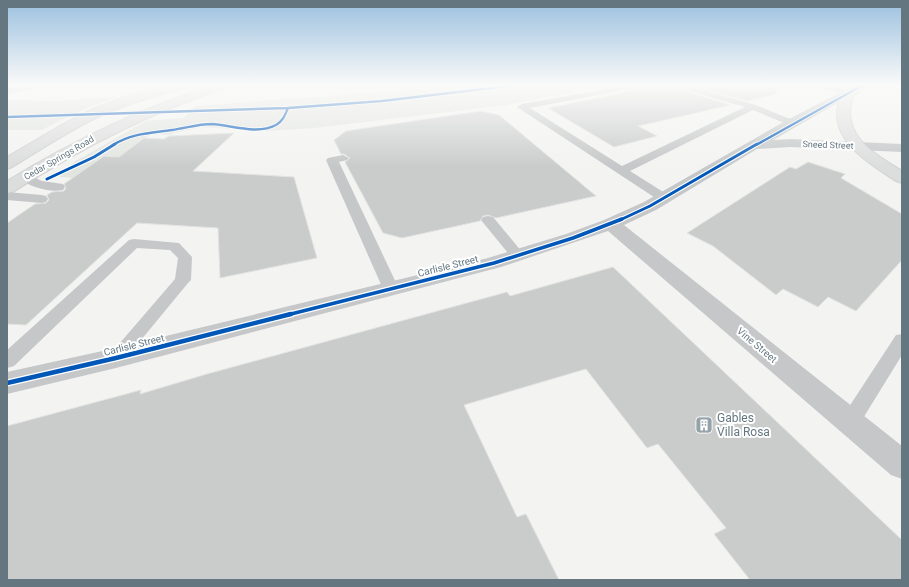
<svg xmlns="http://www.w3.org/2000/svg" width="909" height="587" viewBox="0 0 909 587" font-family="Roboto,sans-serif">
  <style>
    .green { fill: #e2e5df }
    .building { fill: #cacccc; stroke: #e2e2e2 }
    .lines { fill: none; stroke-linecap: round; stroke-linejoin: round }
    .secondary-casing { stroke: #cfd1d1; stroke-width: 2 }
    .lane { fill: #c5c7c8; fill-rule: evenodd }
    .street { fill: #c5c7c8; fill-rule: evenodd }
    .secondary { fill: #dcdddd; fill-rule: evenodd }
    .cycleway-far3-casing { stroke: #fff; stroke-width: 4 }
    .cycleway-far2-casing { stroke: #fff; stroke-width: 5 }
    .cycleway-far1-casing { stroke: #fff; stroke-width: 6 }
    .cycleway-casing { stroke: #fff; stroke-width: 7 }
    .cycleway-far3 { stroke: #0057b8; stroke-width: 2.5 }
    .cycleway-far2 { stroke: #0057b8; stroke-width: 3 }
    .cycleway-far1 { stroke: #0057b8; stroke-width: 3.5 }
    .cycleway { stroke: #0057b8; stroke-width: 4.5 }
    .labels { text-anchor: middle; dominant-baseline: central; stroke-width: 4; stroke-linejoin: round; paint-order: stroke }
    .far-street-label { font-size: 9px; fill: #647781; stroke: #fff }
    .street-label { font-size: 10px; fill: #647781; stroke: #fff }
    .near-poi-label { font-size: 12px; fill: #647781; stroke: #fff; text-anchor: start }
  </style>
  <rect width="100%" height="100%" fill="#f3f3f2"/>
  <!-- green -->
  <path class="green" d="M 474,85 L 609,85 L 507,105 L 314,128 L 268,131 L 201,127 L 174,133 L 170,135 L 151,134 L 119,157 L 104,156 L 73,178 L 59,177 L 74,162 L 146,121 L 184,118 L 195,106 Z
    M 117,97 L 77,112 L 42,130 L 7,130 L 7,100 L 57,101 Z"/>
  <!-- building -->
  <path class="building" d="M 644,85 L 673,85 L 675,88 L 731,105 L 638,126 L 657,136 L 614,147 L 548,108 L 618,94 L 618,93 L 640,88 Z
    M 689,85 L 776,85 L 777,94 L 747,101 Z
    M 481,111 L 499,115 L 596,196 L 496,218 L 488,215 L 483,216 L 480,221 L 402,238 L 383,233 L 345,162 L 350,158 L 344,154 L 341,154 L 334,140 L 346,131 Z
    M 234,133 L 193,171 L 294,177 L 317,258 L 220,278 L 218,228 L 137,223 L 26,325 L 7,324 L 7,223 L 35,204 L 46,203 L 49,200 L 47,195 L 52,192 L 64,191 L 66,188 L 64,184 L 104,156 L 119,157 L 144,138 L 164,139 L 169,136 Z
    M 808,162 L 845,174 L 841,178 L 902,214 L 902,260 L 856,311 L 828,297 L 818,307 L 783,289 L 776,295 L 713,246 L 687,233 L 790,167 L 796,169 Z
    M 613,267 L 902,540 L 902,580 L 750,580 L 714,534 L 726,528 L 658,444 L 647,448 L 586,369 L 464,405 L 517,517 L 526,514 L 559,580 L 7,580 L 7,426 L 141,390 L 140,394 L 207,374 L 507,292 L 510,296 Z"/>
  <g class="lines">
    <!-- secondary casing -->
    <g class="secondary-casing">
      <path id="secondary" d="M 171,85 L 189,85 L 187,87 C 158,95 130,103 102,115 C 71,129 42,149 12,167 L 7,169 L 7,157 L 58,127 L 93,109 L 125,97 Z
        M 214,85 L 230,85 L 228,87 C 151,112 81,148 13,192 L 7,193 L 7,181 C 73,141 140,108 214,85 Z
        M 855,85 L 869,85 L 853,96 C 840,135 873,153 902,171 L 902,183 L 896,181 C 871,165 830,141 838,105 C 841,95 845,89 855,85 Z"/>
    </g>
    <!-- lane -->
    <path class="lane" d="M 628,85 L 643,85 L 639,87 L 530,108 L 622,166 L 745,107 L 675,87 L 674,85 L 685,85 L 756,105 L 795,121 L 797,123 L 792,126 L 789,125 L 753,110 L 630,171 L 668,195 L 670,198 L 668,201 L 660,201 L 517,107 L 522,104 Z
      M 814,85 L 827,85 L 852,90 L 853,92 L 849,95 L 815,87 Z
      M 343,155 L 349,158 L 347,160 L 339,162 L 399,289 L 397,293 L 391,294 L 385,293 L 383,289 L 326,160 L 328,158 Z
      M 25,173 L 42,181 L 63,184 L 65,187 L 63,190 C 51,193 27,187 19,177 L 21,175 Z
      M 7,192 L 42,195 L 46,196 L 48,199 L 46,202 L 42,203 L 7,200 Z
      M 488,216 L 493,217 L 522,252 L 524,255 L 522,258 L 517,259 L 512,258 L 481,220 L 483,217 Z
      M 134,239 L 179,243 L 192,257 L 191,280 L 188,283 L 122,363 L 116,365 L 110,363 L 107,358 L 175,279 L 178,258 L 170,250 L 137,248 L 14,366 L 7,368 L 7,350 L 129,240 Z
      M 902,334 L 902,355 L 857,428 L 850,431 L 843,428 L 840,422 L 843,416 L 896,335 Z"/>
    <!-- street -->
    <path class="street" d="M 19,85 L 43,85 L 41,87 L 37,88 L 7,94 L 7,86 Z
      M 849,88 L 853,90 L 855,92 L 853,94 L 773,140 L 791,139 L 902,144 L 902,152 L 791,147 L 757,149 L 656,210 L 624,225 L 902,446 L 902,479 L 891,475 L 608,231 L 501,267 L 116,368 L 7,394 L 7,372 L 116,348 L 488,258 L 566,234 L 604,220 L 644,202 L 787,120 Z"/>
    <!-- secondary -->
    <use href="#secondary" class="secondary"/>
    <!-- cycleway-far3 casing -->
    <g class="cycleway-far3-casing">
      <path id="cycleway-far3" d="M 7,117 L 288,108 L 382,101 L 517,85
        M 113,145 C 132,133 152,133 172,130 C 186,128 198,124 212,124 C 231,125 257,135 276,125 C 283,121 285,115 288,108
        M 756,145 L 863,85"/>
    </g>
    <!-- cycleway-far2 casing -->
    <g class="cycleway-far2-casing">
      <path id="cycleway-far2" d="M 47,179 L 94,157 L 115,144
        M 620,220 L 650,206 L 757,144"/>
    </g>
    <!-- cycleway-far1 casing -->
    <g class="cycleway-far1-casing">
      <path id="cycleway-far1" d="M 287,315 L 494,263 L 573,238 L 622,219"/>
    </g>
    <!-- cycleway casing -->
    <g class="cycleway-casing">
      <path id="cycleway" d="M 7,383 L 116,358 L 291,314"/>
    </g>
    <!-- cycleway-far3 -->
    <use href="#cycleway-far3" class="cycleway-far3"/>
    <!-- cycleway-far2 -->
    <use href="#cycleway-far2" class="cycleway-far2"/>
    <!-- cycleway-far1 -->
    <use href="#cycleway-far1" class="cycleway-far1"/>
    <!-- cycleway -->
    <use href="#cycleway" class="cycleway"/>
  </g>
  <!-- sky -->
  <linearGradient id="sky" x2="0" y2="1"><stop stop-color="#9bc0df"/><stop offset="0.51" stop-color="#fafaf9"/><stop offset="1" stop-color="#fafaf9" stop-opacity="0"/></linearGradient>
  <rect width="909" height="167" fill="url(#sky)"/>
  <!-- icons -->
  <defs>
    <g id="building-square" transform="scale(0.9)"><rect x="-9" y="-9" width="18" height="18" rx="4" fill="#96a2a9" stroke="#fff"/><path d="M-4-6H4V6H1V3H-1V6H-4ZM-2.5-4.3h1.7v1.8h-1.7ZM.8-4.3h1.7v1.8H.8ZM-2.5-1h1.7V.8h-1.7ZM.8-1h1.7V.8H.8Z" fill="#fff"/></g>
  </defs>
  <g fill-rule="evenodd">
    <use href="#building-square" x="704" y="425"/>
  </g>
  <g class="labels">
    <!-- far-street labels -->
    <g class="far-street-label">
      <text transform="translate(828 145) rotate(2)">Sneed Street</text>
      <text transform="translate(59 158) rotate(-30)">Cedar Springs Road</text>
    </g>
    <!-- street labels -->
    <g class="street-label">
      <text transform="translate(448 266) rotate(-14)">Carlisle Street</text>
      <text transform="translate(134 345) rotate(-14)">Carlisle Street</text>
      <text transform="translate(757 345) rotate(40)">Vine Street</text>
    </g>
    <!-- near-poi labels -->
    <g class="near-poi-label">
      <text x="717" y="418">Gables<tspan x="717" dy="14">Villa Rosa</tspan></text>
    </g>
  </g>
  <!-- border -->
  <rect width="909" height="587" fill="none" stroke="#647781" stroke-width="16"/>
</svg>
